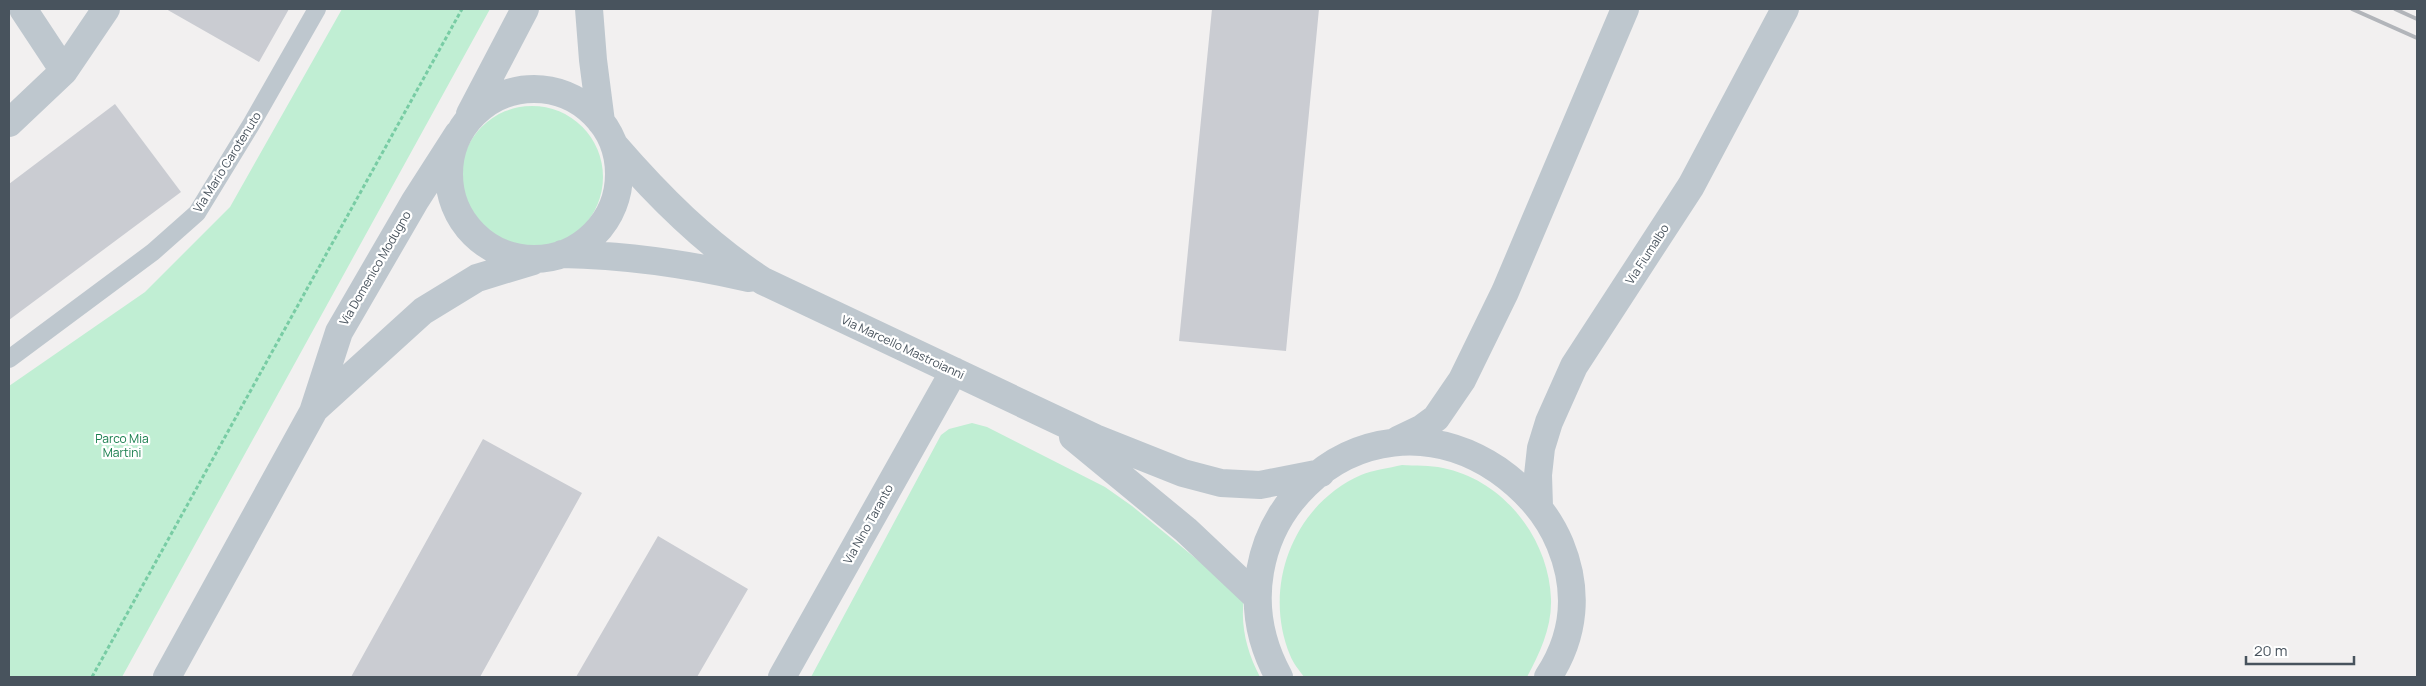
<svg xmlns="http://www.w3.org/2000/svg" width="2426" height="686" viewBox="0 0 2426 686" font-family="Manrope,sans-serif">
  <style>
    .green { fill: #c0eed3 }
    .building { fill: #caccd2 }
    .lines { fill: none; stroke-linecap: round; stroke-linejoin: round }
    .path { stroke: #78cca4; stroke-width: 3; stroke-dasharray: 4 2.5; stroke-linecap: butt }
    .lane { stroke: #bec7ce; stroke-width: 18 }
    .street { stroke: #bec7ce; stroke-width: 28 }
    .rail { stroke: #b2b5ba; stroke-width: 4 }
    .labels { text-anchor: middle; dominant-baseline: central; stroke-width: 4.5; stroke-linejoin: round; paint-order: stroke }
    .street-label { font-size: 12px; fill: #48535d; stroke: #fff }
    .park-label { font-size: 12px; fill: #197e4d; stroke: #fff }
  </style>
  <rect width="100%" height="100%" fill="#f2f0f0"/>
  <!-- green -->
  <path class="green" d="M 342,9 L 490,9 L 122,677 L 9,677 L 9,386 L 145,292 L 230,207 Z
    M461 177a71 71 0 1 1 142 0a71 71 0 1 1-142 0Z
    M 972,423 L 987,427 L 1105,487 L 1132,506 L 1244,598 C 1240,626 1247,652 1260,677 L 811,677 L 941,435 L 949,429 Z
    M 1402,465 C 1415,466 1430,465 1443,468 C 1503,480 1549,538 1551,599 C 1552,627 1540,653 1527,677 L 1304,677 C 1299,670 1293,663 1290,655 C 1262,587 1293,505 1361,475 C 1373,470 1389,468 1402,465 Z"/>
  <!-- building -->
  <path class="building" d="M 166,9 L 289,9 L 259,62 Z
    M 1212,9 L 1319,9 L 1286,351 L 1179,341 Z
    M 115,104 L 181,192 L 9,320 L 9,184 Z
    M 483,439 L 582,493 L 480,677 L 351,677 Z
    M 658,536 L 748,589 L 697,677 L 576,677 Z"/>
  <g class="lines">
    <!-- path -->
    <path class="path" d="M 92,677 L 462,9"/>
    <!-- lane -->
    <path class="lane" d="M 9,359 L 153,252 L 197,213 L 252,123 L 317,9"/>
    <!-- street -->
    <path class="street" d="M 23,9 L 64,71
      M 589,9 L 593,60 L 601,122
      M449 174a85 85 0 1 1 170 0a85 85 0 1 1-170 0Z
      M 470,114 L 525,9
      M 9,123 L 64,71 L 106,9
      M 614,145 C 659,197 705,243 763,281 L 1095,438 L 1183,473 L 1221,483 L 1260,485 L 1321,473
      M 562,254 C 626,255 687,264 749,278
      M 315,409 L 423,311 L 477,278 L 533,261
      M 1073,437 L 1186,530 L 1257,597
      M 1398,440 L 1421,429 L 1436,418 L 1462,380 L 1505,292 L 1625,9
      M 1539,507 L 1538,475 L 1541,448 L 1549,422 L 1574,366 L 1691,186 L 1785,9
      M 167,677 L 313,412 L 339,332 L 415,201 L 458,134
      M 782,677 L 954,371
      M 1279,677 C 1200,534 1357,376 1498,470 C 1525,489 1547,513 1560,544 C 1579,590 1575,636 1548,677"/>
    <!-- rail -->
    <path class="rail" d="M 2352,9 L 2417,38
      M 2395,9 L 2417,19"/>
  </g>
  <g class="labels">
    <!-- street labels -->
    <g class="street-label">
      <text transform="translate(227 162) rotate(-58)">Via Mario Carotenuto</text>
      <text transform="translate(1647 254) rotate(-57)">Via Fiumalbo</text>
      <text transform="translate(375 268) rotate(-60)">Via Domenico Modugno</text>
      <text transform="translate(903 347) rotate(25)">Via Marcello Mastroianni</text>
      <text transform="translate(868 524) rotate(-61)">Via Nino Taranto</text>
    </g>
    <!-- park labels -->
    <g class="park-label">
      <text x="122" y="438">Parco Mia<tspan x="122" dy="14">Martini</tspan></text>
    </g>
  </g>
  <!-- border -->
  <rect width="2426" height="686" fill="none" stroke="#48535d" stroke-width="20"/>
  <!-- scale -->
  <path d="M2246 656v8h108v-8" fill="none" stroke="#48535d" stroke-width="2.5"/>
  <text x="2254" y="656" font-size="15" fill="#48535d" stroke="#ffffff" stroke-width="4" paint-order="stroke">20 m</text>
</svg>
